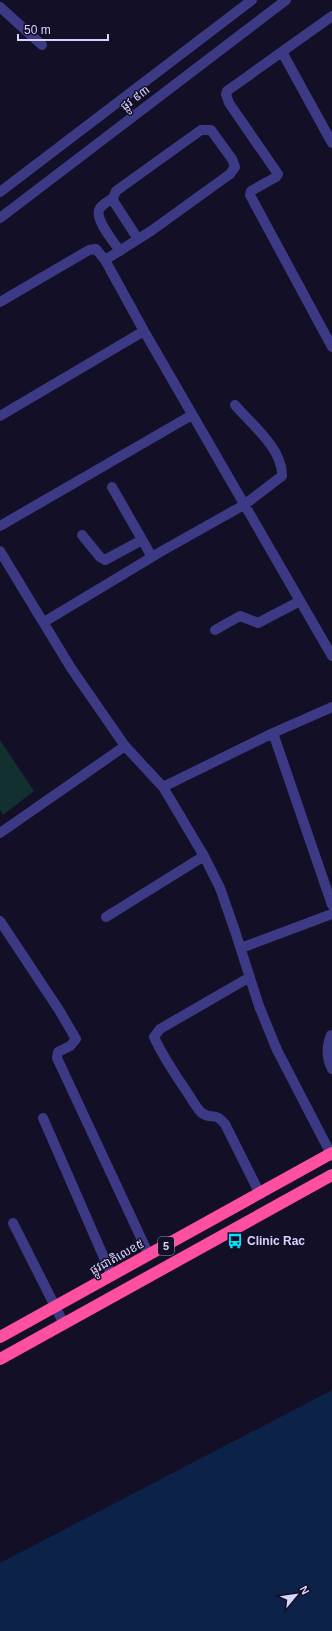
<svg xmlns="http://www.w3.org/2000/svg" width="332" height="1631" viewBox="0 0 332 1631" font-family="Arial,'Noto Sans Khmer',sans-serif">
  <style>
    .green { fill: #12302f }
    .water { fill: #0c2248 }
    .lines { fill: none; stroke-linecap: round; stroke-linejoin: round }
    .minor { stroke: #3d3a85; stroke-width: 10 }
    .highway { stroke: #ff4fa3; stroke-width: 12 }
    .labels { text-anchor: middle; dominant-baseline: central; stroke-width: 3; stroke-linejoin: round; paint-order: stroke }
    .shield { fill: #130f26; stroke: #9e99be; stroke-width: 1 }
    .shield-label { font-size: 11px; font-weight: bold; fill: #d9d4ff }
    .street-label { font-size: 12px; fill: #d9d4ff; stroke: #130f26 }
    .poi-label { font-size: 12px; font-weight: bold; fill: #d9d4ff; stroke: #130f26; text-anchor: start }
  </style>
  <rect width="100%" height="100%" fill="#130f26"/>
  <!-- green -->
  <path class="green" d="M 0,740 L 34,791 L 3,815 L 0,810 Z"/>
  <!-- water -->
  <path class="water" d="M 332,1390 L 332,1631 L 0,1631 L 0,1563 Z"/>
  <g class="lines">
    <!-- minor -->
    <path class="minor" d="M 0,7 L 42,45
      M 332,16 L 227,91 L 226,94 L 229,103 L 278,174 L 276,177 L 251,191 L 250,195 L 332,347
      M 282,52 L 332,143
      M 0,192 L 252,0
      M 113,198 C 109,201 103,204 100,208 C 93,218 114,242 120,251
      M 0,218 L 286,0
      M 105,260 L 151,231 L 230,174 L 235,167 L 232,159 L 211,130 L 201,130 L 116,191 L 113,198 L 114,202 L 138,239
      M 0,302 L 89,250 L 96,249 L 105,260 L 144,331 L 332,656
      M 0,416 L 144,331
      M 112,487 L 152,557
      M 0,526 L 192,415
      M 82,535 L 100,557 L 105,560 L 142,540
      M 0,551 L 71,668 L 125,746 L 163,787 L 204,856 L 220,888 L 235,931 L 259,1006 L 277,1050 L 332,1156
      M 44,622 L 162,551 L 244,505 L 282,476 C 283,449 252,425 235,405
      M 215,630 L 240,616 L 258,623 L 300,601
      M 273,733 L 332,905
      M 163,787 L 273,733 L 332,707
      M 0,833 L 125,746
      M 106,917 L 204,856
      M 0,921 L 59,1010 L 76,1039 L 70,1046 L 58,1052 L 57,1058 L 149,1255
      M 241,948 L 332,914
      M 250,977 L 160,1029 L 154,1037 C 163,1057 176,1076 189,1095 C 193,1101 197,1109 202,1113 C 211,1120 214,1111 225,1124 L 260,1194
      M 331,1035 C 326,1047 326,1057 332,1069
      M 43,1118 L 112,1276
      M 13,1223 L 64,1324"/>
    <!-- highway -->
    <path class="highway" d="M 0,1337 L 332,1153
      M 0,1359 L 332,1175"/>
  </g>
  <!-- icons -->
  <defs>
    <g id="bus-bare" transform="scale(1.2)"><path d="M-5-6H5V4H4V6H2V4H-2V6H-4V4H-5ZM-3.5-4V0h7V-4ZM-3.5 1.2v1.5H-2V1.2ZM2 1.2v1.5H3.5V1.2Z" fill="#00e5ff" stroke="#130f26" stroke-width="2.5" paint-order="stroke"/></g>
  </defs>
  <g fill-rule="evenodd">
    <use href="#bus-bare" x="235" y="1241"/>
  </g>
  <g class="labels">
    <!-- shield labels -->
    <rect class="shield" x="158" y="1237" width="16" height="18" rx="3"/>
    <g class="shield-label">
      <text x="166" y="1246">5</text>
    </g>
    <!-- street labels -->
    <g class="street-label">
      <text transform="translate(135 98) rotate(-37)">ផ្លូវ ៩៣</text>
      <text transform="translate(117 1257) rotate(-29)">ផ្លូវជាតិលេខ៥</text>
    </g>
    <!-- poi labels -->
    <g class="poi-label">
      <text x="247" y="1241">Clinic Rac</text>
    </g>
  </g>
  <!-- north arrow -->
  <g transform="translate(296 1595) rotate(61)" stroke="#130f26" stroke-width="3" paint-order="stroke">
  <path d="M0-3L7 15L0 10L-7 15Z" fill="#d9d4ff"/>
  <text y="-6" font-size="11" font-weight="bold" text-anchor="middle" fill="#d9d4ff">N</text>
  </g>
  <!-- scale -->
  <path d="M18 34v6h90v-6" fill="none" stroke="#d9d4ff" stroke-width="2"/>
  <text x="24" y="34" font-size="12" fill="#d9d4ff" stroke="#130f26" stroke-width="3" paint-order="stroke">50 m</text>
</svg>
